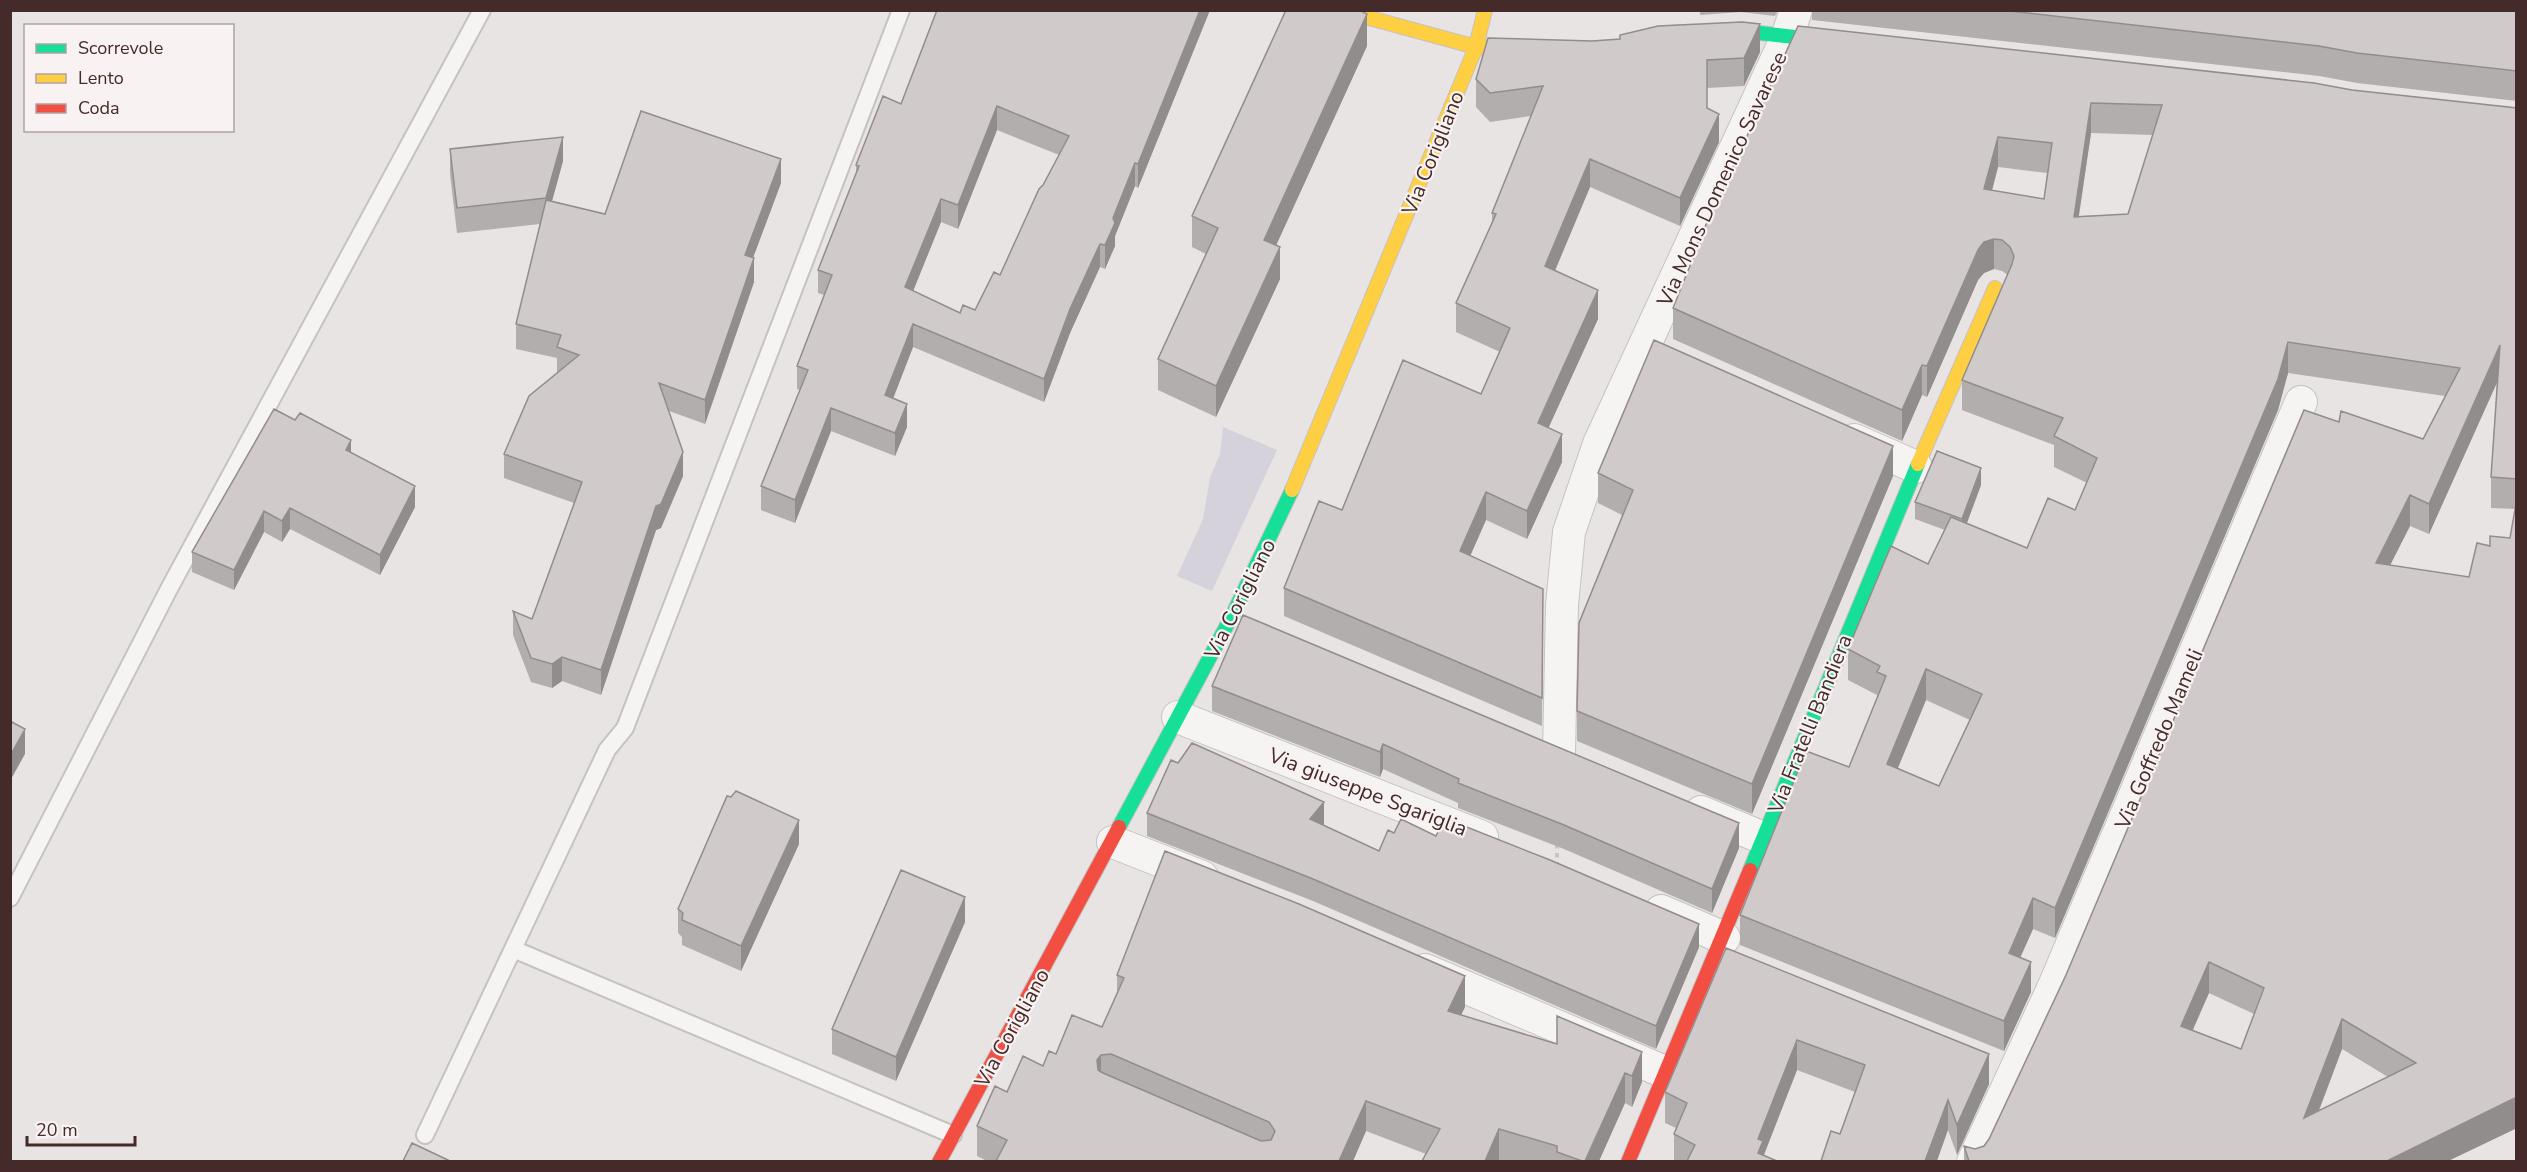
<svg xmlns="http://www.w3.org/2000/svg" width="2527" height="1172" viewBox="0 0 2527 1172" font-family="'Nunito Sans',sans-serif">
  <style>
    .green { fill: #d6d2dc }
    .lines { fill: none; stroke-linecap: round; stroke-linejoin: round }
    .lane-casing { stroke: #c7c2c2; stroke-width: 20 }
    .street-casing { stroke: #c7c2c2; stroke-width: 34 }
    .fast-casing { stroke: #c7c2c2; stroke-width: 16 }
    .slow-casing { stroke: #c7c2c2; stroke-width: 16 }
    .jam-casing { stroke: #c7c2c2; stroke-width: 16 }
    .path { stroke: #cbc4c4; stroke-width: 4; stroke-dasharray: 4.5 4.5; stroke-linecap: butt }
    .lane { stroke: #f6f3f3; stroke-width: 16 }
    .street { stroke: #f6f3f3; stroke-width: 32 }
    .fast { stroke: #16e098; stroke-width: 14 }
    .slow { stroke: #ffcf43; stroke-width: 14 }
    .jam { stroke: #f24e42; stroke-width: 14 }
    .wall { fill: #b3aeae; fill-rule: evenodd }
    .shaded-wall { fill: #928d8d }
    .building { fill: #d0caca; stroke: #928d8d; stroke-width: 1.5; fill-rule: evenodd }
    .labels { text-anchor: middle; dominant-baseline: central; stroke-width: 4.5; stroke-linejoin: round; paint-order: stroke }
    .street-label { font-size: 21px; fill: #442b29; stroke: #f8f2f2 }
  </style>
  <rect width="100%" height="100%" fill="#e9e4e4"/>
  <!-- green -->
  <path class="green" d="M 1223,427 L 1277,450 L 1212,591 L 1177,576 L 1203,519 L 1210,477 L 1220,454 Z"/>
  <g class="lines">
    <!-- lane casing -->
    <g class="lane-casing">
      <path id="lane" d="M 10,898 L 170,587 L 482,10
        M 513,949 L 953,1135
        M 425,1135 L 607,750 L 625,728 L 901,10"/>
    </g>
    <!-- street casing -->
    <g class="street-casing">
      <path id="street" d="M 1854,440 L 1916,467
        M 1178,717 L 1482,837
        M 1559,753 L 1562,605 L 1569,532 L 1599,444 L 1787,37 L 1796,10
        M 1701,812 L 1763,838
        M 1113,842 L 1202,877
        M 1661,911 L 1724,938
        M 1425,970 L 1667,1073
        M 1973,1162 L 2055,984 L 2301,402"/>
    </g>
    <!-- fast casing -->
    <g class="fast-casing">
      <path id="fast" d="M 1716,32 L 1742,31 L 1838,42
        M 1119,827 L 1233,614 L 1292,490
        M 1750,870 L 1918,464"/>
    </g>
    <!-- slow casing -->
    <g class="slow-casing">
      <path id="slow" d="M 1340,10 L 1476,47 L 1498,48
        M 1918,464 L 1995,288
        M 1292,490 L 1476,47 L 1485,10"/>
    </g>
    <!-- jam casing -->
    <g class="jam-casing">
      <path id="jam" d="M 939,1162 L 1119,827
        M 1628,1162 L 1750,870"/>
    </g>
    <!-- path -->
    <path class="path" d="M 1557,844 L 1557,866"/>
    <!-- lane -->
    <use href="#lane" class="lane"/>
    <!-- street -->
    <use href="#street" class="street"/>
    <!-- fast -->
    <use href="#fast" class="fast"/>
    <!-- slow -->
    <use href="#slow" class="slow"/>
    <!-- jam -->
    <use href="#jam" class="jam"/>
  </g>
  <!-- wall -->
  <path class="wall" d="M 937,10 L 1210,10 L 1138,188 L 1135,186 L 1115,236 L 1115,246 L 1105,269 L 1100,267 L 1070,333 L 1044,402 L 913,347 L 893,399 L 907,427 L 895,456 L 831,431 L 795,523 L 761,510 L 761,486 L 800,390 L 797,389 L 797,366 L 824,295 L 818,293 L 818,270 L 856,173 L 856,165 L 901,104 ZM 997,130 L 1059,155 L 1043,185 L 1000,275 L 975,310 L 960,313 L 913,291 L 941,222 L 958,229 Z
    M 1700,10 L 1778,10 L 1775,16 L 1741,12 L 1700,15 Z
    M 1812,10 L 2517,10 L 2517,101 L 2357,83 L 2319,76 L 1812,20 Z
    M 1798,26 L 2352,90 L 2517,108 L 2517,1128 L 2448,1161 L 1964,1161 L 1964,1146 L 1975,1149 L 1984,1146 L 1989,1139 L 2339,422 L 2423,439 L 2445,396 L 2288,373 L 2278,410 L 2055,938 L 2033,929 L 2020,957 L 2031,992 L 2004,1051 L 1740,945 L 1740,915 L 1849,767 L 1877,699 L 1877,695 L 1848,680 L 1848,649 L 1928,564 L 1945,530 L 1915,519 L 1915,502 L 1981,485 L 1967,523 L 2027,548 L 2075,510 L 2087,483 L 2054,467 L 2054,445 L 1962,410 L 1962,380 L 2008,275 L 2002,271 L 1994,269 L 1984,273 L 1978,280 L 1927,397 L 1922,395 L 1902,441 L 1673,339 L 1673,308 L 1691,263 L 1691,257 ZM 2091,133 L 2153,135 L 2128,214 L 2079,216 ZM 1998,167 L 2047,173 L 2044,199 L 1992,191 ZM 2497,381 L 2491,477 L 2491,508 L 2515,509 L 2510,538 L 2490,546 L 2469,577 L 2390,565 L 2410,526 L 2429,534 ZM 1926,700 L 1970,720 L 1939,786 L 1898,768 ZM 2209,993 L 2254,1014 L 2241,1049 L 2192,1030 ZM 2342,1049 L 2388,1077 L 2319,1111 Z
    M 1367,46 L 1276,245 L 1280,279 L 1216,417 L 1158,390 L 1158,359 L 1206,254 L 1192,247 L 1192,216 Z
    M 1760,52 L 1744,86 L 1707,88 L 1707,109 L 1719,142 L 1680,226 L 1590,187 L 1555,271 L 1598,319 L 1548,428 L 1562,462 L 1527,539 L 1486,520 L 1470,556 L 1543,589 L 1542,726 L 1284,616 L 1284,588 L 1342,510 L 1481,394 L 1500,352 L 1456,332 L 1456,303 L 1492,223 L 1492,213 L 1531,116 L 1490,122 L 1476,107 L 1476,79 Z
    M 450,149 L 563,161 L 552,201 L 605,214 L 781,183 L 753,258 L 754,282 L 705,424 L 669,411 L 683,476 L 661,528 L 656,530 L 601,695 L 562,681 L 552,688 L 531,682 L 513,635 L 513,611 L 532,619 L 574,503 L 504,478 L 504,454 L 558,372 L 557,372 L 557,358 L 516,349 L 516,324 L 540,224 L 457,233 L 450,174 Z
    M 351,453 L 415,507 L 380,575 L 290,529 L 282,542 L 264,532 L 234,590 L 192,572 L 192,552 Z
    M 1598,473 L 1893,476 L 1752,814 L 1577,741 L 1577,711 L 1622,515 L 1598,503 Z
    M 1212,686 L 1739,848 L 1712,913 L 1564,849 L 1458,808 L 1458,803 L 1383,769 L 1380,777 L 1212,711 Z
    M 1147,813 L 1324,824 L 1324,825 L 1379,851 L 1394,833 L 1436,836 L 1699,947 L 1656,1049 L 1313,901 L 1147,836 Z
    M 799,844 L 741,971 L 682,945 L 682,937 L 678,933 L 678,909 Z
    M 965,922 L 896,1081 L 832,1054 L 832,1029 Z
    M 1726,948 L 1989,1084 L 1957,1155 L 1948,1130 L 1840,1134 L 1855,1092 L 1797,1070 L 1764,1155 L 1777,1161 L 1674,1161 L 1674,1134 L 1676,1128 L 1665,1123 L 1665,1092 Z
    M 1117,975 L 1465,1007 L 1461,1015 L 1557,1044 L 1557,1016 L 1642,1082 L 1632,1107 L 1625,1103 L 1599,1161 L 1506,1161 L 1499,1160 L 1426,1154 L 1366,1131 L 1353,1161 L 987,1161 L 977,1156 L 977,1126 L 1007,1092 L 1043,1066 L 1056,1054 L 1102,1027 L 1117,994 Z"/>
  <!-- shaded-wall -->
  <path class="shaded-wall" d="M 1200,10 L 1210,10 L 1138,188 L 1138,164 Z
    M 1367,14 L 1367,46 L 1264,272 L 1264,240 Z
    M 1760,24 L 1760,52 L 1744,86 L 1744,58 Z
    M 2091,103 L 2091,133 L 2074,247 L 2074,217 Z
    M 997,106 L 997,130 L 958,229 L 958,205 Z
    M 1719,114 L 1719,142 L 1680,226 L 1680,198 Z
    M 563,137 L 563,161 L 546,223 L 546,198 Z
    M 1998,137 L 1998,167 L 1984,220 L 1984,189 Z
    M 781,159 L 781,183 L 745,279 L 745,255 Z
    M 1590,159 L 1590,187 L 1545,294 L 1545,266 Z
    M 1135,163 L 1135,186 L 1115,236 L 1115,246 L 1105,269 L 1105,245 L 1113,218 Z
    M 941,199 L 941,222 L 905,311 L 905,287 Z
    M 1994,239 L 1994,269 L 1984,273 L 1978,280 L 1927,397 L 1927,366 L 1978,250 L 1984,242 Z
    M 1100,244 L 1100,267 L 1070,333 L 1044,402 L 1044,379 L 1070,309 Z
    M 1280,247 L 1280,279 L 1216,417 L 1216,386 Z
    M 754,258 L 754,282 L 705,424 L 705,400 Z
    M 1598,290 L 1598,319 L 1538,451 L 1538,423 Z
    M 913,324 L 913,347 L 885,419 L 885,395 Z
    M 2288,342 L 2288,373 L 2278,410 L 2055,938 L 2055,908 Z
    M 2500,345 L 2500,376 L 2429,534 L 2429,504 Z
    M 1922,365 L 1922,395 L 1902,441 L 1902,410 Z
    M 907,404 L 907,427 L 895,456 L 895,433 Z
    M 831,408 L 831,431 L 795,523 L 795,500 Z
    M 1562,434 L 1562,462 L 1527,539 L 1527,511 Z
    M 351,440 L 351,461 L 346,450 Z
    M 1893,446 L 1893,476 L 1752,814 L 1752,784 Z
    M 683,452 L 683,476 L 661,528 L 656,530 L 601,695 L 601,670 L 656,506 Z
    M 1981,468 L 1981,485 L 1962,536 L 1962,519 Z
    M 415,486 L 415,507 L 380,575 L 380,555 Z
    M 1486,492 L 1486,520 L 1460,579 L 1460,551 Z
    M 2410,495 L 2410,526 L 2376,593 L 2376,563 Z
    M 290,508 L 290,529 L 282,542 L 282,521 Z
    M 264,511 L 264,532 L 234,590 L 234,570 Z
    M 562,657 L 562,681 L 552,688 L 552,664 Z
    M 1926,669 L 1926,700 L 1887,794 L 1887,764 Z
    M 25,729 L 25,754 L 10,781 L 10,756 Z
    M 1383,744 L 1383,769 L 1380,777 L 1380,752 Z
    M 1324,802 L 1324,824 L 1310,842 L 1310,819 Z
    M 799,820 L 799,844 L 741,971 L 741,946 Z
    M 1739,823 L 1739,848 L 1712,913 L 1712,889 Z
    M 965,897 L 965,922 L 896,1081 L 896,1057 Z
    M 2033,898 L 2033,929 L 2009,983 L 2009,953 Z
    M 1699,924 L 1699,947 L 1656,1049 L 1656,1026 Z
    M 2031,962 L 2031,992 L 2004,1051 L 2004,1021 Z
    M 2209,962 L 2209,993 L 2181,1057 L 2181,1026 Z
    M 1465,976 L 1465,1007 L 1448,1041 L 1448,1011 Z
    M 2342,1019 L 2342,1049 L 2304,1149 L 2304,1118 Z
    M 1797,1040 L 1797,1070 L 1763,1157 L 1758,1161 L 1758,1139 Z
    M 1642,1052 L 1642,1082 L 1632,1107 L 1632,1076 Z
    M 1989,1054 L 1989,1084 L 1957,1155 L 1957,1125 Z
    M 1101,1055 L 1101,1085 L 1097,1060 Z
    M 1625,1073 L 1625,1103 L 1599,1161 L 1585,1161 Z
    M 2517,1097 L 2517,1128 L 2448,1161 L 2387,1161 Z
    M 1948,1100 L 1948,1130 L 1937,1161 L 1925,1161 Z
    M 1366,1101 L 1366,1131 L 1353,1161 L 1339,1161 Z
    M 1499,1129 L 1499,1160 L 1498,1161 L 1485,1161 Z"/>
  <!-- building -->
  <path class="building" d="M 937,10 L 1200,10 L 1138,164 L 1135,163 L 1113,218 L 1115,223 L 1105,245 L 1100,244 L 1070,309 L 1044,379 L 913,324 L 885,395 L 907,404 L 895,433 L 831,408 L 795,500 L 761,486 L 808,370 L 797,366 L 832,275 L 818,270 L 859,166 L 856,165 L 883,96 L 901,104 ZM 997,106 L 1069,136 L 1043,185 L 1039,189 L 1000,275 L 994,272 L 975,310 L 963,305 L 960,313 L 905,287 L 941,199 L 958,205 Z
    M 1286,10 L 1359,10 L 1367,14 L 1264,240 L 1280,247 L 1216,386 L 1158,359 L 1218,228 L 1192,216 Z
    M 2002,10 L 2517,10 L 2517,71 L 2357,53 L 2319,46 Z
    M 1742,22 L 1760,24 L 1744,58 L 1707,60 L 1707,108 L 1719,114 L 1680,198 L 1590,159 L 1545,266 L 1598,290 L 1538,423 L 1562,434 L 1527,511 L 1486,492 L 1460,551 L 1543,589 L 1542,698 L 1284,588 L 1319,501 L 1342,510 L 1403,360 L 1481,394 L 1510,328 L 1456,303 L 1496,214 L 1492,213 L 1543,86 L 1490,93 L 1476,79 L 1488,38 L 1592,41 L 1620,39 L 1620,35 L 1658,26 Z
    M 1798,26 L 2314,83 L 2352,90 L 2517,108 L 2517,479 L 2491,477 L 2500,345 L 2429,504 L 2410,495 L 2376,563 L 2469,577 L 2477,543 L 2490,546 L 2490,536 L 2510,538 L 2517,498 L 2517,1097 L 2387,1161 L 1969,1161 L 1964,1146 L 1975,1149 L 1984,1146 L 1989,1139 L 2066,975 L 2304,410 L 2339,422 L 2341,411 L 2423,439 L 2460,368 L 2288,342 L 2278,379 L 2055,908 L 2033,898 L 2009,953 L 2031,962 L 2004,1021 L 1740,915 L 1806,751 L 1849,767 L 1886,676 L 1877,672 L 1880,666 L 1848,649 L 1891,546 L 1928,564 L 1951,517 L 2027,548 L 2048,498 L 2075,510 L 2097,458 L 2054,436 L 2063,418 L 1962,380 L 2012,264 L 2014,256 L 2010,247 L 2002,240 L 1994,239 L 1984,242 L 1978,250 L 1927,366 L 1922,365 L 1902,410 L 1673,308 L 1693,258 L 1691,257 ZM 2091,103 L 2162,105 L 2128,214 L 2074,217 ZM 1998,137 L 2052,143 L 2044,199 L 1984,189 ZM 1926,669 L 1982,694 L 1939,786 L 1887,764 ZM 2209,962 L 2264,988 L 2241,1049 L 2181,1026 ZM 2342,1019 L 2416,1063 L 2304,1118 Z
    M 641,111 L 781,159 L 745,255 L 754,258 L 705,400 L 659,383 L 683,452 L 661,504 L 656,506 L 601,670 L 562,657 L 552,664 L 531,658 L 513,611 L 532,619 L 582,482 L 504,454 L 529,396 L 579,355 L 557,347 L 561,335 L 516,324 L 546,200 L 605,214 Z
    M 563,137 L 546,198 L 457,208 L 450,149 Z
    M 1654,340 L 1893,446 L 1752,784 L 1577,711 L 1579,623 L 1633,490 L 1598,473 Z
    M 274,409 L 295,420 L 300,413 L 351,440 L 346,450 L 415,486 L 380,555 L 290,508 L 282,521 L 264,511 L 234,570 L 192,552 Z
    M 1937,451 L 1981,468 L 1962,519 L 1915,502 Z
    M 1243,615 L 1739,823 L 1712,889 L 1564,825 L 1458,783 L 1459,779 L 1383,744 L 1380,752 L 1212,686 Z
    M 10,721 L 25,729 L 10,756 Z
    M 1192,743 L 1324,802 L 1310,819 L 1379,851 L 1388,830 L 1394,833 L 1401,819 L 1436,836 L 1444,818 L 1550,860 L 1699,924 L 1656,1026 L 1313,879 L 1147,813 L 1171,760 L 1178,763 Z
    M 736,791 L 799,820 L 741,946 L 682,920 L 683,913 L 678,909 L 727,796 L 731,797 Z
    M 1165,851 L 1299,904 L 1465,976 L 1448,1011 L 1557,1044 L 1557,1016 L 1642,1052 L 1632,1076 L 1625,1073 L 1585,1161 L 1582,1161 L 1557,1152 L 1557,1146 L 1499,1129 L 1485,1161 L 1422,1161 L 1440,1129 L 1366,1101 L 1339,1161 L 996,1161 L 1007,1140 L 977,1126 L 995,1086 L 1007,1092 L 1023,1056 L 1043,1066 L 1049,1051 L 1056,1054 L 1072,1015 L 1102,1027 L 1124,978 L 1117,975 ZM 1111,1054 L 1269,1122 L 1275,1131 L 1271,1140 L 1261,1141 L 1103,1073 L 1098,1070 L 1097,1060 L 1101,1055 Z
    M 901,870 L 965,897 L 896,1057 L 832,1029 Z
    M 1726,948 L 1989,1054 L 1957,1125 L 1948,1100 L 1925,1161 L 1821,1161 L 1831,1131 L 1840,1134 L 1865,1065 L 1797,1040 L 1758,1139 L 1763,1141 L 1758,1153 L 1777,1161 L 1687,1161 L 1695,1145 L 1674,1134 L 1687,1103 L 1665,1092 Z
    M 412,1143 L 450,1161 L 403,1161 Z"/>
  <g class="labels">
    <!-- street labels -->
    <g class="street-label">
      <text transform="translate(1433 153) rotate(-68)">Via Corigliano</text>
      <text transform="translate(1722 179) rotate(-65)">Via Mons Domenico Savarese</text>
      <text transform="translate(1240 599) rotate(-63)">Via Corigliano</text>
      <text transform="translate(1810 724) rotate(-68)">Via Fratelli Bandiera</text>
      <text transform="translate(2159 739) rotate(-67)">Via Goffredo Mameli</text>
      <text transform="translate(1368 792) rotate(21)">Via giuseppe Sgariglia</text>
      <text transform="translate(1012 1028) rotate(-61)">Via Corigliano</text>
    </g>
  </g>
  <!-- border -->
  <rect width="2527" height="1172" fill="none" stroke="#442b29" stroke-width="24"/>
  <!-- legend -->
  <rect x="24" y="24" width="210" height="108" fill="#f8f2f2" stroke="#b0a2a2" stroke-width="1.5"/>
  <rect x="36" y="44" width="30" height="9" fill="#16e098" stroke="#b0a2a2" stroke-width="1.5"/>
  <text x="78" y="54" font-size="18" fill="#442b29">Scorrevole</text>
  <rect x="36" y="74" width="30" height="9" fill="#ffcf43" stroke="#b0a2a2" stroke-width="1.5"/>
  <text x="78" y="84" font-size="18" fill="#442b29">Lento</text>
  <rect x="36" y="104" width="30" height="9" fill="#f24e42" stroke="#b0a2a2" stroke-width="1.5"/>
  <text x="78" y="114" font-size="18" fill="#442b29">Coda</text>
  <!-- scale -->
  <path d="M27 1136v9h108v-9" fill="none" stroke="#442b29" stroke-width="3"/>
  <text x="36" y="1136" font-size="18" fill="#442b29" stroke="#f8f2f2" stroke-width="4.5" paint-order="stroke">20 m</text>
</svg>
